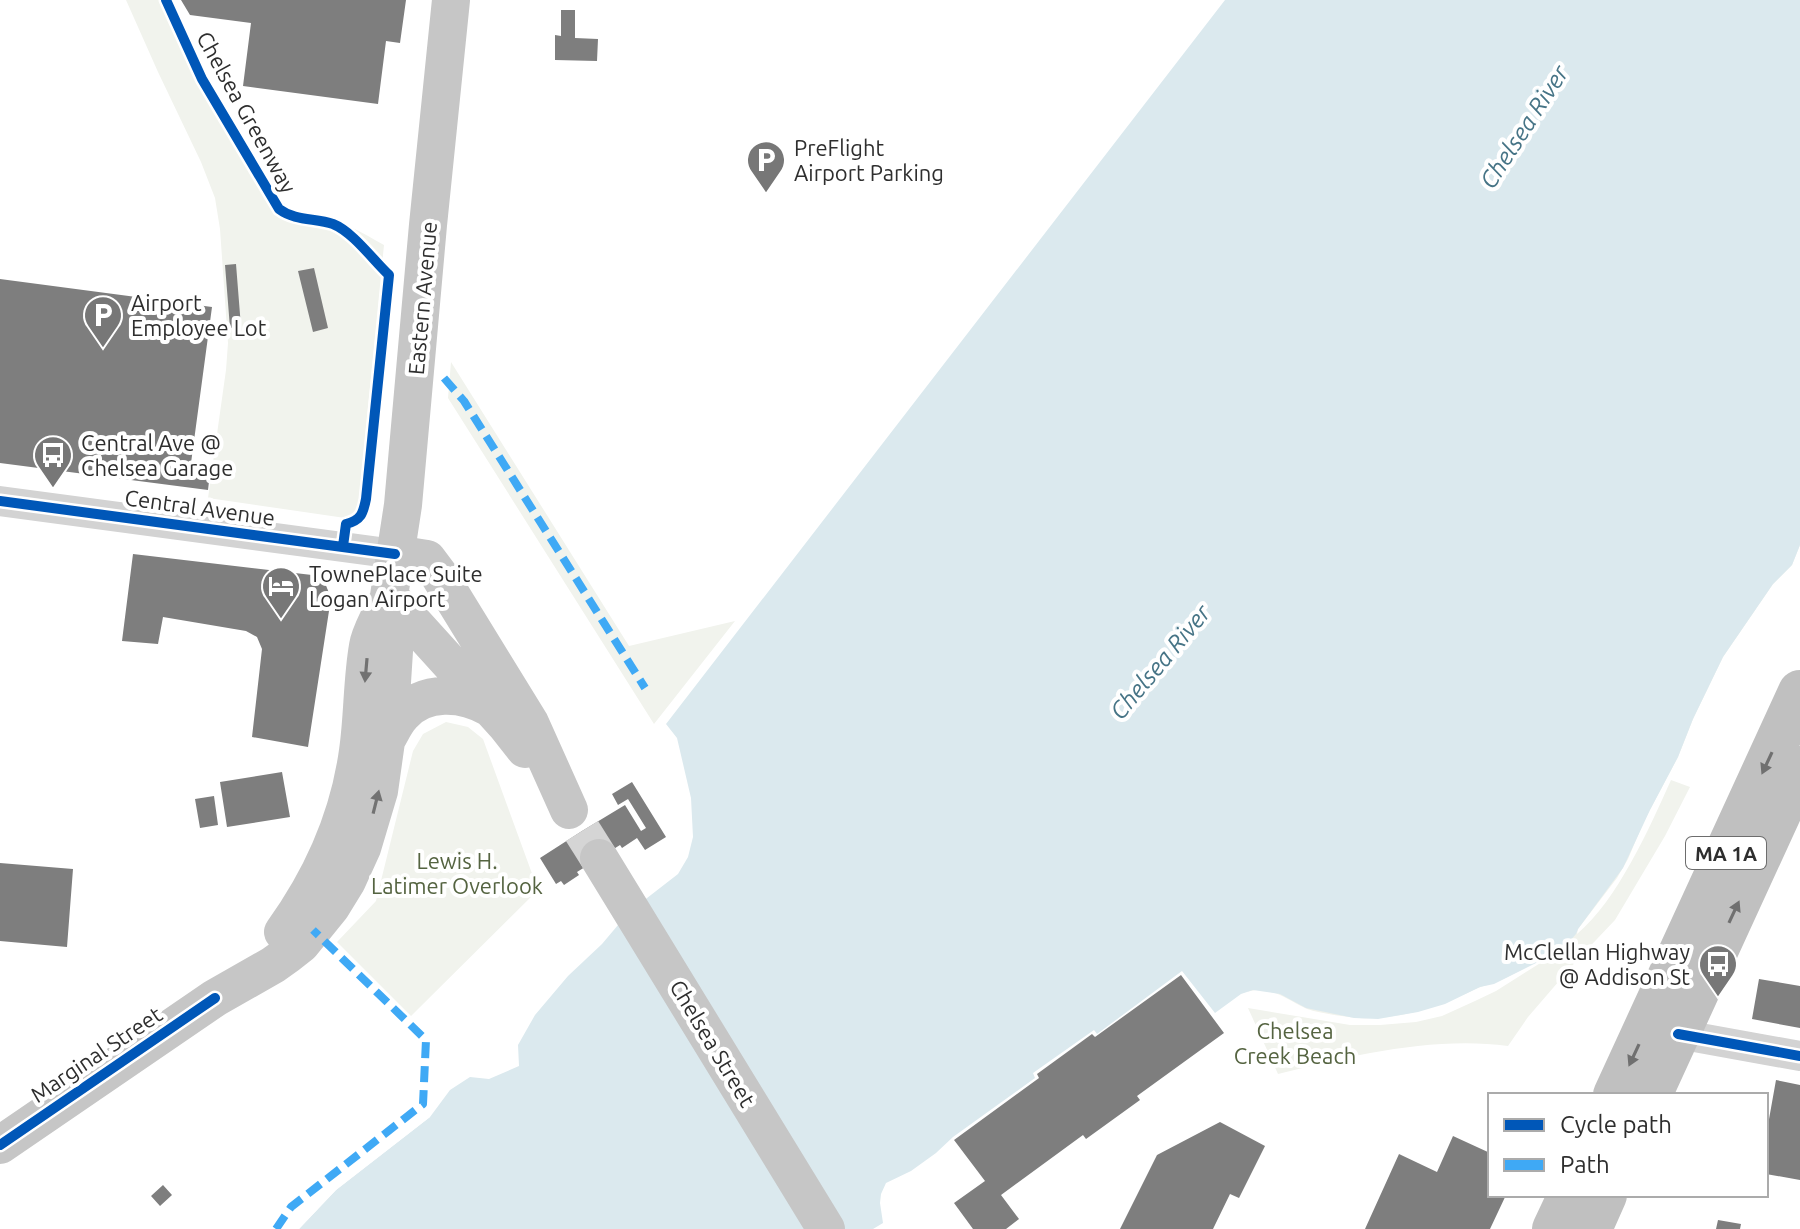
<svg xmlns="http://www.w3.org/2000/svg" width="1800" height="1229" viewBox="0 0 1800 1229" font-family="Ubuntu,sans-serif">
  <style>
    .green { fill: #f1f3ed }
    .water { fill: #dbe9ee }
    .pier { fill: #fff }
    .building { fill: #7e7e7e }
    .lines { fill: none; stroke-linecap: round; stroke-linejoin: round }
    .major-tunnel { stroke: #d5d5d5; stroke-width: 38; stroke-dasharray: 38 19; stroke-linecap: butt }
    .minor { stroke: #d3d3d3; stroke-width: 30 }
    .major { stroke: #c6c6c6; stroke-width: 38 }
    .highway { stroke: #c0c0c0; stroke-width: 44 }
    .quiet { stroke: #3fa9f5; stroke-width: 8; stroke-dasharray: 16 8; stroke-linecap: butt }
    .cycleway-casing { stroke: #fff; stroke-width: 15 }
    .cycleway { stroke: #0057b8; stroke-width: 10 }
    .oneway { fill: #727272 }
    .oneway2 { fill: #707070 }
    .labels { text-anchor: middle; dominant-baseline: central; stroke-width: 8; stroke-linejoin: round; paint-order: stroke }
    .shield { fill: #fff; stroke: #6d6d6d; stroke-width: 2 }
    .shield-label { font-size: 20px; font-weight: bold; fill: #2e2e2e }
    .street-label { font-size: 22px; fill: #2e2e2e; stroke: #fff }
    .poi-label { font-size: 22px; fill: #2e2e2e; stroke: #fff; text-anchor: start }
    .park-label { font-size: 22px; fill: #556441; stroke: #fff }
    .water-label { font-size: 24px; font-style: italic; fill: #467486; stroke: #fff }
  </style>
  <rect width="100%" height="100%" fill="#fff"/>
  <!-- green -->
  <path class="green" d="M 126,0 L 172,0 L 202,66 L 277,196 C 298,220 317,213 343,224 C 357,229 371,238 384,245 L 358,509 L 356,515 L 352,519 L 208,498 L 226,370 L 228,343 L 220,229 L 215,198 L 201,162 L 158,72 Z
    M 451,362 L 629,646 L 735,621 L 654,724 L 448,398 Z
    M 1800,545 L 1792,565 L 1773,584 L 1723,657 L 1693,719 L 1678,757 L 1644,821 L 1628,859 L 1617,878 L 1578,929 L 1577,934 C 1617,901 1650,827 1671,780 L 1690,787 L 1665,836 L 1615,920 L 1578,959 L 1528,1017 L 1508,1046 C 1432,1036 1351,1056 1278,1074 L 1248,1008 L 1350,1025 L 1380,1025 L 1416,1022 L 1442,1016 L 1475,1001 L 1496,991 L 1550,957 C 1536,960 1517,973 1501,980 C 1494,984 1485,985 1478,988 C 1440,1006 1402,1020 1359,1018 C 1348,1017 1315,1013 1305,1008 C 1286,999 1270,985 1247,992 Z
    M 446,722 L 468,727 L 483,739 L 538,890 L 411,1016 L 337,942 L 376,901 L 413,751 L 423,734 Z"/>
  <!-- water -->
  <path class="water" d="M 1225,0 L 1800,0 L 1800,545 L 1792,565 L 1773,584 L 1723,657 L 1693,719 L 1678,757 L 1650,810 L 1623,868 L 1578,929 L 1576,934 L 1568,943 L 1548,957 L 1494,984 L 1480,987 L 1445,1004 L 1418,1012 L 1378,1019 L 1354,1018 L 1306,1008 L 1280,994 L 1253,990 L 1241,994 L 1215,1013 L 1182,971 L 1097,1034 L 1094,1030 L 1033,1073 L 1035,1078 L 953,1137 L 936,1153 L 911,1171 L 886,1183 L 881,1194 L 880,1203 L 883,1223 L 873,1229 L 299,1229 L 336,1190 L 430,1117 L 450,1090 L 470,1077 L 489,1079 L 519,1066 L 518,1045 L 535,1015 L 568,976 L 602,944 L 629,912 L 678,874 L 688,857 L 693,837 L 691,798 L 677,738 L 666,724 Z"/>
  <!-- pier -->
  <path class="pier" d="M 426,1115 L 430,1117 L 336,1190 L 299,1229 L 295,1229 L 333,1187 Z"/>
  <!-- building -->
  <path class="building" d="M 181,0 L 406,0 L 400,43 L 386,41 L 378,104 L 243,86 L 251,23 L 190,15 Z
    M 561,10 L 575,10 L 575,38 L 598,39 L 597,61 L 555,60 L 555,35 L 561,36 Z
    M 236,264 L 241,327 L 230,328 L 225,265 Z
    M 314,268 L 328,328 L 313,332 L 298,271 Z
    M 0,279 L 212,307 L 191,463 L 211,465 L 208,490 L 0,463 Z
    M 133,554 L 312,575 L 325,583 L 331,598 L 308,747 L 252,737 L 262,649 L 257,637 L 246,631 L 163,617 L 158,644 L 122,641 Z
    M 282,772 L 290,817 L 227,827 L 220,782 Z
    M 632,782 L 666,837 L 645,850 L 637,838 L 622,848 L 620,845 L 577,872 L 579,875 L 564,885 L 561,881 L 556,884 L 540,858 L 582,831 L 625,805 L 641,831 L 646,828 L 628,799 L 618,805 L 612,794 Z
    M 214,796 L 218,825 L 200,828 L 195,799 Z
    M 0,863 L 73,869 L 67,947 L 0,941 Z
    M 1181,975 L 1224,1033 L 1137,1096 L 1140,1100 L 1086,1139 L 1083,1135 L 1001,1195 L 1019,1219 L 1006,1229 L 973,1229 L 954,1203 L 985,1181 L 954,1140 L 1039,1078 L 1037,1074 L 1092,1034 L 1095,1037 Z
    M 1759,979 L 1800,986 L 1800,1028 L 1752,1019 Z
    M 1776,1080 L 1800,1085 L 1800,1180 L 1766,1174 L 1766,1136 Z
    M 1220,1122 L 1265,1146 L 1239,1198 L 1230,1194 L 1213,1229 L 1120,1229 L 1157,1155 Z
    M 1453,1136 L 1490,1153 L 1490,1195 L 1506,1195 L 1490,1229 L 1365,1229 L 1399,1154 L 1437,1172 Z
    M 163,1185 L 172,1195 L 160,1206 L 151,1196 Z
    M 1718,1220 L 1741,1224 L 1740,1229 L 1716,1229 Z"/>
  <g class="lines">
    <!-- major-tunnel -->
    <path class="major-tunnel" d="M 582,831 L 599,858"/>
    <!-- minor -->
    <path class="minor" d="M 0,501 L 395,554
      M 1678,1034 L 1800,1056"/>
    <!-- major -->
    <path class="major" d="M 395,554 L 427,559 L 439,575 L 530,723 L 569,810
      M 389,596 L 506,725 L 525,749
      M 388,737 C 392,730 396,721 402,715 C 424,689 463,692 490,708
      M 599,858 L 826,1229
      M 283,932 C 322,878 349,817 358,751 C 363,716 362,680 368,646 C 370,633 379,619 384,606
      M 0,1145 L 215,998 L 273,965 L 287,955 L 301,944 L 331,907 L 347,881 L 362,848 L 379,791 L 390,713 L 394,651 L 389,596 L 403,505 L 428,225 L 451,0"/>
    <!-- highway -->
    <path class="highway" d="M 1615,1095 L 1800,692
      M 1650,1095 L 1800,768
      M 1554,1229 L 1570,1195
      M 1590,1229 L 1605,1195"/>
    <!-- quiet -->
    <path class="quiet" d="M 444,378 L 464,401 L 645,688
      M 276,1229 L 291,1207 L 423,1104 L 426,1040 L 313,930"/>
    <!-- cycleway casing -->
    <g class="cycleway-casing">
      <path id="cycleway" d="M 166,0 L 202,79 L 279,209 C 295,221 315,218 333,224 C 353,232 373,260 389,275 L 366,499 C 363,514 361,520 346,524 L 343,546
        M 0,501 L 395,554
        M 1678,1034 L 1800,1056
        M 0,1145 L 215,998"/>
    </g>
    <!-- cycleway -->
    <use href="#cycleway" class="cycleway"/>
  </g>
  <!-- one-way arrows -->
  <defs><path id="oneway-solid" d="M-6-.8H1V-3.2L6.5 0L1 3.2V.8H-6Z" transform="scale(2)"/></defs>
  <g class="oneway">
    <use href="#oneway-solid" transform="translate(366 670) rotate(95)"/>
    <use href="#oneway-solid" transform="translate(376 802) rotate(-76)"/>
  </g>
  <g class="oneway2">
    <use href="#oneway-solid" transform="translate(1767 763) rotate(115)"/>
    <use href="#oneway-solid" transform="translate(1734 912) rotate(-65)"/>
    <use href="#oneway-solid" transform="translate(1634 1055) rotate(115)"/>
  </g>
  <!-- icons -->
  <defs>
    <g id="parking-pin" transform="scale(2)"><path d="M0 17L-7.5 6A9.5 9.5 0 1 1 7.5 6Z" fill="#777" stroke="#fff"/><path d="M-3.5-5.5H1a3.5 3.5 0 0 1 0 7H-1V5.5H-3.5ZM-1-3.4V-.6H.8a1.4 1.4 0 0 0 0-2.8Z" fill="#fff"/></g>
    <g id="bus-pin" transform="scale(2)"><path d="M0 17L-7.5 6A9.5 9.5 0 1 1 7.5 6Z" fill="#777" stroke="#fff"/><path d="M-5-6H5V4H4V6H2V4H-2V6H-4V4H-5ZM-3.5-4V0h7V-4ZM-3.5 1.2v1.5H-2V1.2ZM2 1.2v1.5H3.5V1.2Z" fill="#fff"/></g>
    <g id="hotel-pin" transform="scale(2)"><path d="M0 17L-7.5 6A9.5 9.5 0 1 1 7.5 6Z" fill="#777" stroke="#fff"/><path d="M-6-4.5h1.5V1H6V5H4.5V3h-9V5H-6ZM-4 0a1.8 1.8 0 1 1 3.6 0ZM.5 0V-2.5h3Q6-2.5 6 0Z" fill="#fff"/></g>
  </defs>
  <g fill-rule="evenodd">
    <use href="#parking-pin" x="766" y="160"/>
    <use href="#parking-pin" x="103" y="315"/>
    <use href="#bus-pin" x="53" y="455"/>
    <use href="#hotel-pin" x="281" y="586"/>
    <use href="#bus-pin" x="1718" y="964"/>
  </g>
  <g class="labels">
    <!-- shield labels -->
    <rect class="shield" x="1686" y="837" width="80" height="32" rx="6"/>
    <g class="shield-label">
      <text x="1726" y="853">MA 1A</text>
    </g>
    <!-- street labels -->
    <g class="street-label">
      <text transform="translate(247 112) rotate(61)">Chelsea Greenway</text>
      <text transform="translate(422 298) rotate(-85)">Eastern Avenue</text>
      <text transform="translate(200 507) rotate(8)">Central Avenue</text>
      <text transform="translate(713 1043) rotate(59)">Chelsea Street</text>
      <text transform="translate(96 1054) rotate(-34)">Marginal Street</text>
    </g>
    <!-- poi labels -->
    <g class="poi-label">
      <text x="794" y="147">PreFlight<tspan x="794" dy="25">Airport Parking</tspan></text>
      <text x="131" y="302">Airport<tspan x="131" dy="25">Employee Lot</tspan></text>
      <text x="81" y="442">Central Ave @<tspan x="81" dy="25">Chelsea Garage</tspan></text>
      <text x="309" y="573">TownePlace Suite<tspan x="309" dy="25">Logan Airport</tspan></text>
      <text x="1690" y="951" text-anchor="end">McClellan Highway<tspan x="1690" dy="25">@ Addison St</tspan></text>
    </g>
    <!-- park labels -->
    <g class="park-label">
      <text x="457" y="860">Lewis H.<tspan x="457" dy="25">Latimer Overlook</tspan></text>
      <text x="1295" y="1030">Chelsea<tspan x="1295" dy="25">Creek Beach</tspan></text>
    </g>
    <!-- water labels -->
    <g class="water-label">
      <text transform="translate(1524 127) rotate(-57)">Chelsea River</text>
      <text transform="translate(1160 662) rotate(-50)">Chelsea River</text>
    </g>
  </g>
  <!-- legend -->
  <rect x="1488" y="1093" width="280" height="104" fill="#ffffff" stroke="#ababab" stroke-width="2"/>
  <rect x="1504" y="1119" width="40" height="12" fill="#0057b8" stroke="#ababab" stroke-width="2"/>
  <text x="1560" y="1133" font-size="24" fill="#2e2e2e">Cycle path</text>
  <rect x="1504" y="1159" width="40" height="12" fill="#3fa9f5" stroke="#ababab" stroke-width="2"/>
  <text x="1560" y="1173" font-size="24" fill="#2e2e2e">Path</text>
</svg>
